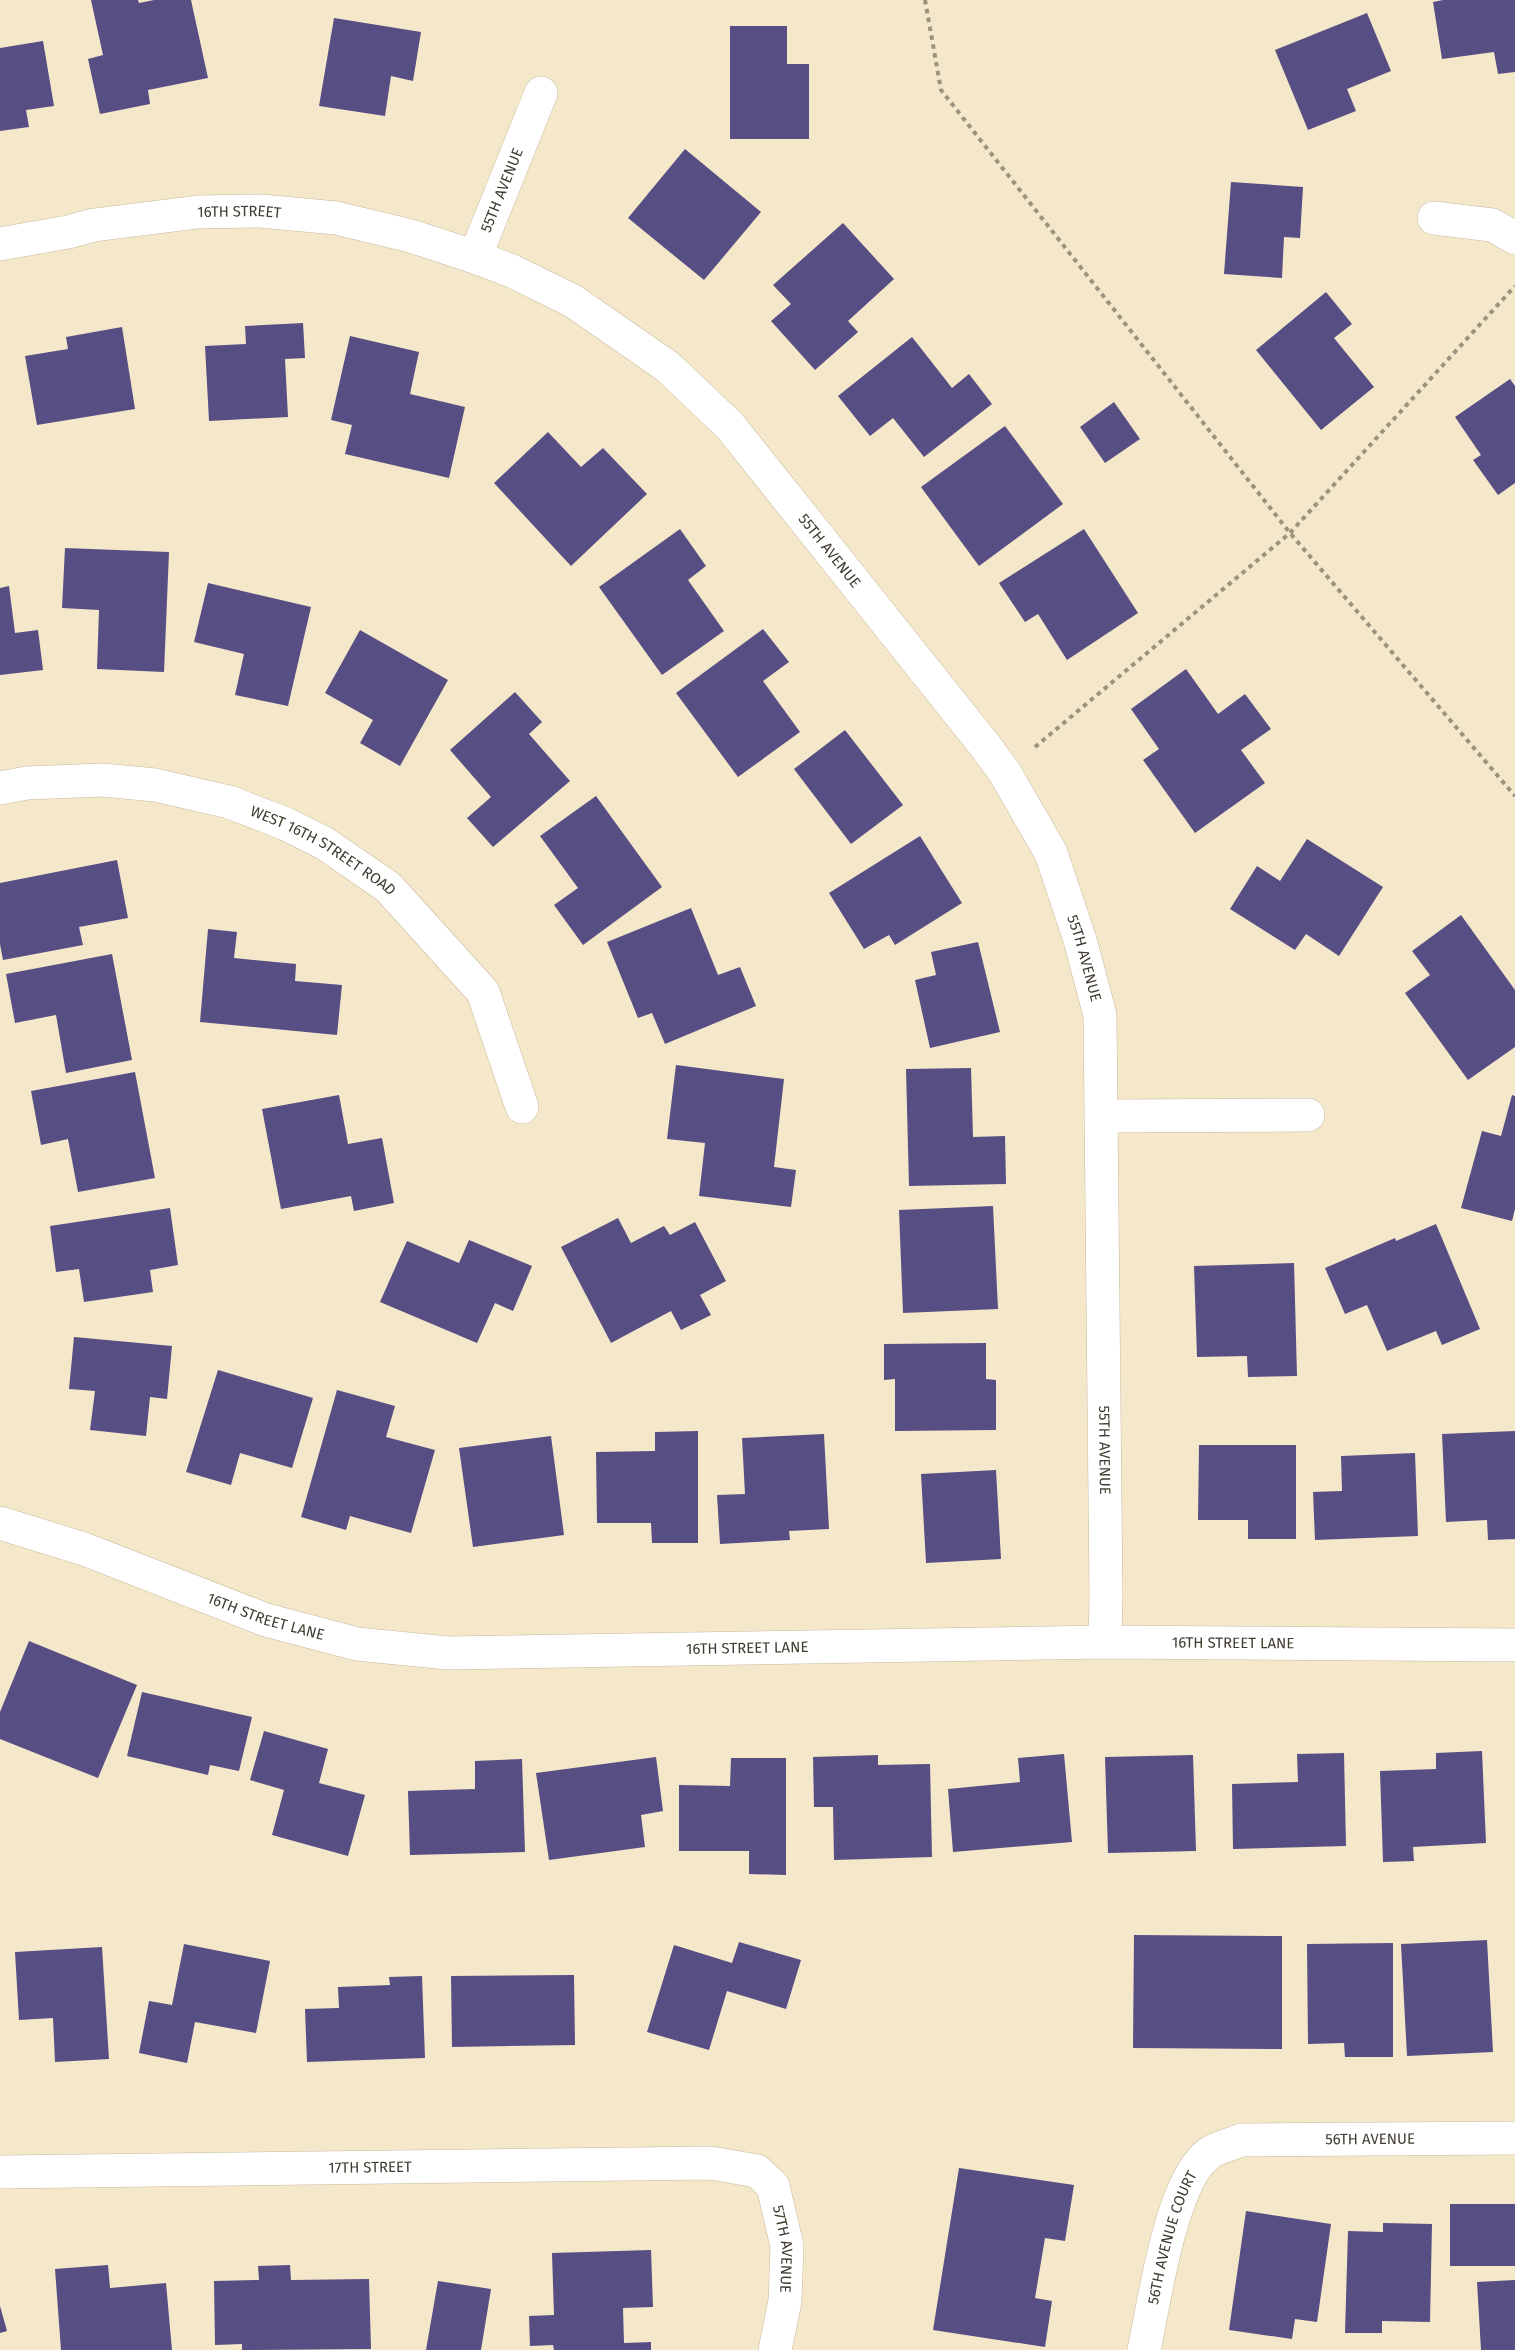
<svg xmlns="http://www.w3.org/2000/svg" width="1515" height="2350" viewBox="0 0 1515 2350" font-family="'Fira Sans',sans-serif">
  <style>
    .building { fill: #574e84 }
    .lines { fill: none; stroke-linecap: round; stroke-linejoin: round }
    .street-casing { stroke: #c8ba9e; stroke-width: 34 }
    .path { stroke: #9c937e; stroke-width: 4; stroke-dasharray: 4.5 4.5; stroke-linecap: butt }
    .street { stroke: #fff; stroke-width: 33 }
    .labels { text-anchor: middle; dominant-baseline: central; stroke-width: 6; stroke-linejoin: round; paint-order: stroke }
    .street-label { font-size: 15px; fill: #413c30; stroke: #fef5e3 }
  </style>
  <rect width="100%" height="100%" fill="#f5e7ca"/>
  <!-- building -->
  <path class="building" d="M 91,0 L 138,0 L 139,3 L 154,0 L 191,0 L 208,78 L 148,90 L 150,104 L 100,114 L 88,59 L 103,55 Z
    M 1443,0 L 1515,0 L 1515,72 L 1498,74 L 1494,52 L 1442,59 L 1433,2 Z
    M 1367,13 L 1391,71 L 1347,89 L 1356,111 L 1308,130 L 1275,50 Z
    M 334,18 L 421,32 L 413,81 L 391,76 L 385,116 L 319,106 Z
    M 730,26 L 787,26 L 787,64 L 809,64 L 809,139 L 730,139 Z
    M 43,41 L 54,106 L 26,110 L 29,127 L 0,131 L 0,48 Z
    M 685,149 L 761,212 L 704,280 L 628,218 Z
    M 1231,182 L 1303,187 L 1300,238 L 1284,237 L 1282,278 L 1224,274 Z
    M 843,223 L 894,279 L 848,321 L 858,332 L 815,370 L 771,321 L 791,304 L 773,285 Z
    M 1326,292 L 1352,324 L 1334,338 L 1374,387 L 1321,430 L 1256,350 Z
    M 303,323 L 305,358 L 285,359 L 288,417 L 209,421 L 205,346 L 246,344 L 245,326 Z
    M 122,327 L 135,409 L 37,425 L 25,356 L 68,349 L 66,337 Z
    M 350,336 L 419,352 L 410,394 L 465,407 L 449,478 L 345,454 L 352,425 L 331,420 Z
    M 912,337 L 952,388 L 969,374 L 992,404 L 924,457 L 893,418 L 870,436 L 838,396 Z
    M 1510,379 L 1515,386 L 1515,483 L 1498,495 L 1473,460 L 1481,455 L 1455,417 Z
    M 1114,402 L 1140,439 L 1105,463 L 1080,427 Z
    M 1005,426 L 1063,504 L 979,566 L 921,487 Z
    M 548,432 L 581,467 L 603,448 L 647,494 L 571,566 L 494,483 Z
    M 680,529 L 706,566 L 688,580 L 724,631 L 662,675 L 599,587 Z
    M 1084,529 L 1138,613 L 1067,660 L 1038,614 L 1025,622 L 999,583 Z
    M 65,548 L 169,552 L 164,672 L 97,669 L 99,610 L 62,608 Z
    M 208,583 L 311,607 L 288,706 L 235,695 L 244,654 L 194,642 Z
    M 9,586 L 15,633 L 38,630 L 43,670 L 0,675 L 0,588 Z
    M 763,629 L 789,662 L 763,681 L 800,732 L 738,777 L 676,693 Z
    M 360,630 L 448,680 L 400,766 L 360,743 L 373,720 L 325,693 Z
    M 1186,669 L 1218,714 L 1245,694 L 1271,729 L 1241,750 L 1265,783 L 1195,833 L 1143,760 L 1159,749 L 1131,709 Z
    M 515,692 L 542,722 L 529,734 L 570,781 L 493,847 L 467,818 L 491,797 L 450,750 Z
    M 845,730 L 903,805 L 851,844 L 794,769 Z
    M 596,796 L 662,887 L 583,945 L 554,905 L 578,888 L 540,836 Z
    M 920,836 L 962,903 L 895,945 L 889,935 L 864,949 L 829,893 Z
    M 1307,839 L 1383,887 L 1339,956 L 1306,934 L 1295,950 L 1230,909 L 1257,866 L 1280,881 Z
    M 117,860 L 128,918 L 79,927 L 83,945 L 3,960 L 0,944 L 0,883 Z
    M 691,908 L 718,975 L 740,967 L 756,1006 L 665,1044 L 652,1013 L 638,1018 L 607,942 Z
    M 1461,915 L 1515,990 L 1515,1047 L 1468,1080 L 1405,993 L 1430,975 L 1412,951 Z
    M 208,929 L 237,932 L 234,958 L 296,964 L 295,981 L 342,985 L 337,1035 L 200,1022 Z
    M 978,942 L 1000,1032 L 930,1048 L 915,980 L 936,975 L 931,952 Z
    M 112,954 L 132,1060 L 66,1073 L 56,1015 L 15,1023 L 6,974 Z
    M 676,1065 L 784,1079 L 774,1167 L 796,1170 L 791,1207 L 699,1196 L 705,1143 L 667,1139 Z
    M 971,1068 L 973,1137 L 1005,1136 L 1006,1184 L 909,1186 L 906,1069 Z
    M 135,1072 L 155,1178 L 78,1192 L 68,1139 L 41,1145 L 31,1091 Z
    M 339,1095 L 348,1144 L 382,1138 L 394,1203 L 354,1211 L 351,1196 L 281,1209 L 262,1109 Z
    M 1512,1095 L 1515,1096 L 1515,1209 L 1512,1221 L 1461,1208 L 1482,1131 L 1501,1136 Z
    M 993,1206 L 998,1309 L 903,1313 L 899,1210 Z
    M 170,1208 L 178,1265 L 150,1270 L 153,1292 L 84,1302 L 79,1269 L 56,1272 L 50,1226 Z
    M 618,1218 L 631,1243 L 664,1226 L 670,1235 L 695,1222 L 726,1281 L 700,1295 L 711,1315 L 681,1330 L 671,1311 L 611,1343 L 561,1247 Z
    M 1436,1224 L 1480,1329 L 1442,1345 L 1436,1331 L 1387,1351 L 1367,1305 L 1345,1314 L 1325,1268 L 1395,1238 L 1396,1241 Z
    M 469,1240 L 532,1266 L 513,1311 L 495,1303 L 477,1343 L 380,1302 L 407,1241 L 459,1263 Z
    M 1294,1263 L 1297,1376 L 1248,1377 L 1247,1356 L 1197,1357 L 1194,1266 Z
    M 74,1337 L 172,1346 L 167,1399 L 150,1397 L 146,1436 L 90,1430 L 95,1391 L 69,1389 Z
    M 986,1343 L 986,1379 L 996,1380 L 996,1430 L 895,1431 L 895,1379 L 884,1380 L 884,1344 Z
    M 218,1370 L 313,1398 L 292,1468 L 240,1453 L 231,1485 L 186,1472 Z
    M 337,1390 L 395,1406 L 386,1437 L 435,1450 L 411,1533 L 350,1516 L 346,1530 L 301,1517 Z
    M 698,1431 L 698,1543 L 652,1543 L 651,1523 L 597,1523 L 596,1452 L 655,1451 L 655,1432 Z
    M 1515,1431 L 1515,1539 L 1488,1540 L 1487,1520 L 1446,1522 L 1442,1434 Z
    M 824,1434 L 829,1529 L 789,1531 L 790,1540 L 720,1544 L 717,1495 L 745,1494 L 742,1438 Z
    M 551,1436 L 564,1535 L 473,1547 L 459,1448 Z
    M 1199,1445 L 1296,1445 L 1296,1539 L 1248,1539 L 1248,1520 L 1198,1520 Z
    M 1415,1453 L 1418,1536 L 1315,1540 L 1313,1492 L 1342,1491 L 1341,1456 Z
    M 996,1470 L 1001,1559 L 926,1563 L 921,1474 Z
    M 29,1641 L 137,1685 L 98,1778 L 0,1739 L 0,1712 Z
    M 142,1692 L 252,1717 L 239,1771 L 210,1765 L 208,1775 L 127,1756 Z
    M 264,1731 L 328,1749 L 319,1783 L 365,1795 L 348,1856 L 272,1835 L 284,1790 L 250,1780 Z
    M 1482,1751 L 1486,1843 L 1413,1847 L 1414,1861 L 1383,1862 L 1380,1771 L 1436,1769 L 1436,1753 Z
    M 1344,1753 L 1346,1846 L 1233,1849 L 1232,1784 L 1298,1782 L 1297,1754 Z
    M 1064,1754 L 1072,1842 L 953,1852 L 948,1789 L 1020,1782 L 1018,1758 Z
    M 878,1755 L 878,1765 L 930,1764 L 932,1857 L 834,1860 L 833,1807 L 814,1807 L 813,1757 Z
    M 1193,1755 L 1196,1851 L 1108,1853 L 1105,1757 Z
    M 656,1757 L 663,1811 L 641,1815 L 645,1847 L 549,1860 L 536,1773 Z
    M 731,1758 L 786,1758 L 786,1875 L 749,1874 L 749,1851 L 679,1851 L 679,1785 L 730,1786 Z
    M 522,1759 L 525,1852 L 410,1855 L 408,1791 L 475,1789 L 475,1761 Z
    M 1134,1935 L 1282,1936 L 1282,2049 L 1133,2048 Z
    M 1487,1940 L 1493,2052 L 1407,2056 L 1401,1944 Z
    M 739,1942 L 801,1960 L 786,2009 L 727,1991 L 709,2050 L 647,2032 L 674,1945 L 732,1963 Z
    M 1393,1943 L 1393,2057 L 1345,2057 L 1344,2043 L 1308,2044 L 1307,1944 Z
    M 184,1944 L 270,1961 L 256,2033 L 195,2022 L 187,2063 L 139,2053 L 149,2001 L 172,2005 Z
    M 102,1947 L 109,2059 L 55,2062 L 53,2018 L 19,2020 L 15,1952 Z
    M 574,1975 L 575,2045 L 452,2047 L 451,1976 Z
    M 422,1976 L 425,2058 L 307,2062 L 305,2009 L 339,2008 L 338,1987 L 390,1985 L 389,1977 Z
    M 959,2168 L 1074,2185 L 1065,2241 L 1045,2238 L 1035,2298 L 1052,2301 L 1045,2347 L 933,2330 Z
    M 1450,2204 L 1515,2204 L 1515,2266 L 1450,2266 Z
    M 1246,2211 L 1331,2224 L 1317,2322 L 1295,2319 L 1292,2339 L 1229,2330 Z
    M 1383,2223 L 1432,2224 L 1430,2322 L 1382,2321 L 1382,2333 L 1345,2333 L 1348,2231 L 1383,2232 Z
    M 651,2250 L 653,2307 L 623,2308 L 624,2343 L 651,2342 L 651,2350 L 554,2350 L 553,2345 L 530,2346 L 529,2316 L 554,2315 L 552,2253 Z
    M 108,2265 L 110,2288 L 166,2283 L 172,2350 L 61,2350 L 55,2269 Z
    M 290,2265 L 291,2280 L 369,2279 L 371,2349 L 242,2350 L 242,2344 L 215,2345 L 214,2281 L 259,2280 L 258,2266 Z
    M 1515,2280 L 1515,2350 L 1481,2350 L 1477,2282 Z
    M 438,2281 L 491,2289 L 481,2350 L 426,2350 Z
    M 0,2306 L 7,2331 L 0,2333 Z"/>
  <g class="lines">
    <!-- street casing -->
    <g class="street-casing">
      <g id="street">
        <path d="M 1434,218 L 1492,225 L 1515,238"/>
        <path id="s1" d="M 0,244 L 68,232 L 94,225 L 198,212 L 261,211 L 336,218 L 411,236 L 475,257 L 512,271 L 573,301 L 668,367 L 730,426 L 986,747 L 1005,773 L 1051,853 L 1080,940 L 1100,1015 L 1106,1594 L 1105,1642"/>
        <path id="s2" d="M 475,257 L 541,93"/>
        <path id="s3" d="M 0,788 L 27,783 L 103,780 L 155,785 L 229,802 L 286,824 L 324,843 L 388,887 L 483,992 L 522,1107"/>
        <path d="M 1102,1116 L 1308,1115"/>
        <path id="s4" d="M 0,1523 L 84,1549 L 266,1620 L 357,1644 L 448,1653 L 1105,1642 L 1515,1645"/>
        <path id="s5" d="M 0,2172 L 711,2163 L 757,2171 L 773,2186 L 787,2246 L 785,2301 L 775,2350"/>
        <path id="s6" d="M 1144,2350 C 1154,2304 1171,2177 1211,2152 C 1220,2147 1232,2144 1241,2140 L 1515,2138"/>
      </g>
    </g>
    <!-- path -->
    <path class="path" d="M 925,0 L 941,90 L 1290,533 L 1515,796
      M 1035,747 L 1290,533 L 1515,286"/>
    <!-- street -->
    <use href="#street" class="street"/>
  </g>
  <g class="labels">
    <!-- street labels -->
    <g class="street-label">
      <text stroke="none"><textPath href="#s2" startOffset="72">55TH AVENUE</textPath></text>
      <text stroke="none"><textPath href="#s1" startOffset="242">16TH STREET</textPath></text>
      <text stroke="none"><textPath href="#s1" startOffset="952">55TH AVENUE</textPath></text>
      <text stroke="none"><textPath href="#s3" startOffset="338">WEST 16TH STREET ROAD</textPath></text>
      <text stroke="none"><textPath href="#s1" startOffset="1438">55TH AVENUE</textPath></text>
      <text stroke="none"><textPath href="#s1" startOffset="1932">55TH AVENUE</textPath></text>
      <text stroke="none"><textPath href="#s4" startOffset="282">16TH STREET LANE</textPath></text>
      <text stroke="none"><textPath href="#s4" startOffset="1254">16TH STREET LANE</textPath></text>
      <text stroke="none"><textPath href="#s4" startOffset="768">16TH STREET LANE</textPath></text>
      <text stroke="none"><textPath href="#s6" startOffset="374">56TH AVENUE</textPath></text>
      <text stroke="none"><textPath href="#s5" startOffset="370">17TH STREET</textPath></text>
      <text stroke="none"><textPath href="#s6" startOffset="116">56TH AVENUE COURT</textPath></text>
      <text stroke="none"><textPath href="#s5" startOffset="844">57TH AVENUE</textPath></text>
    </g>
  </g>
</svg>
